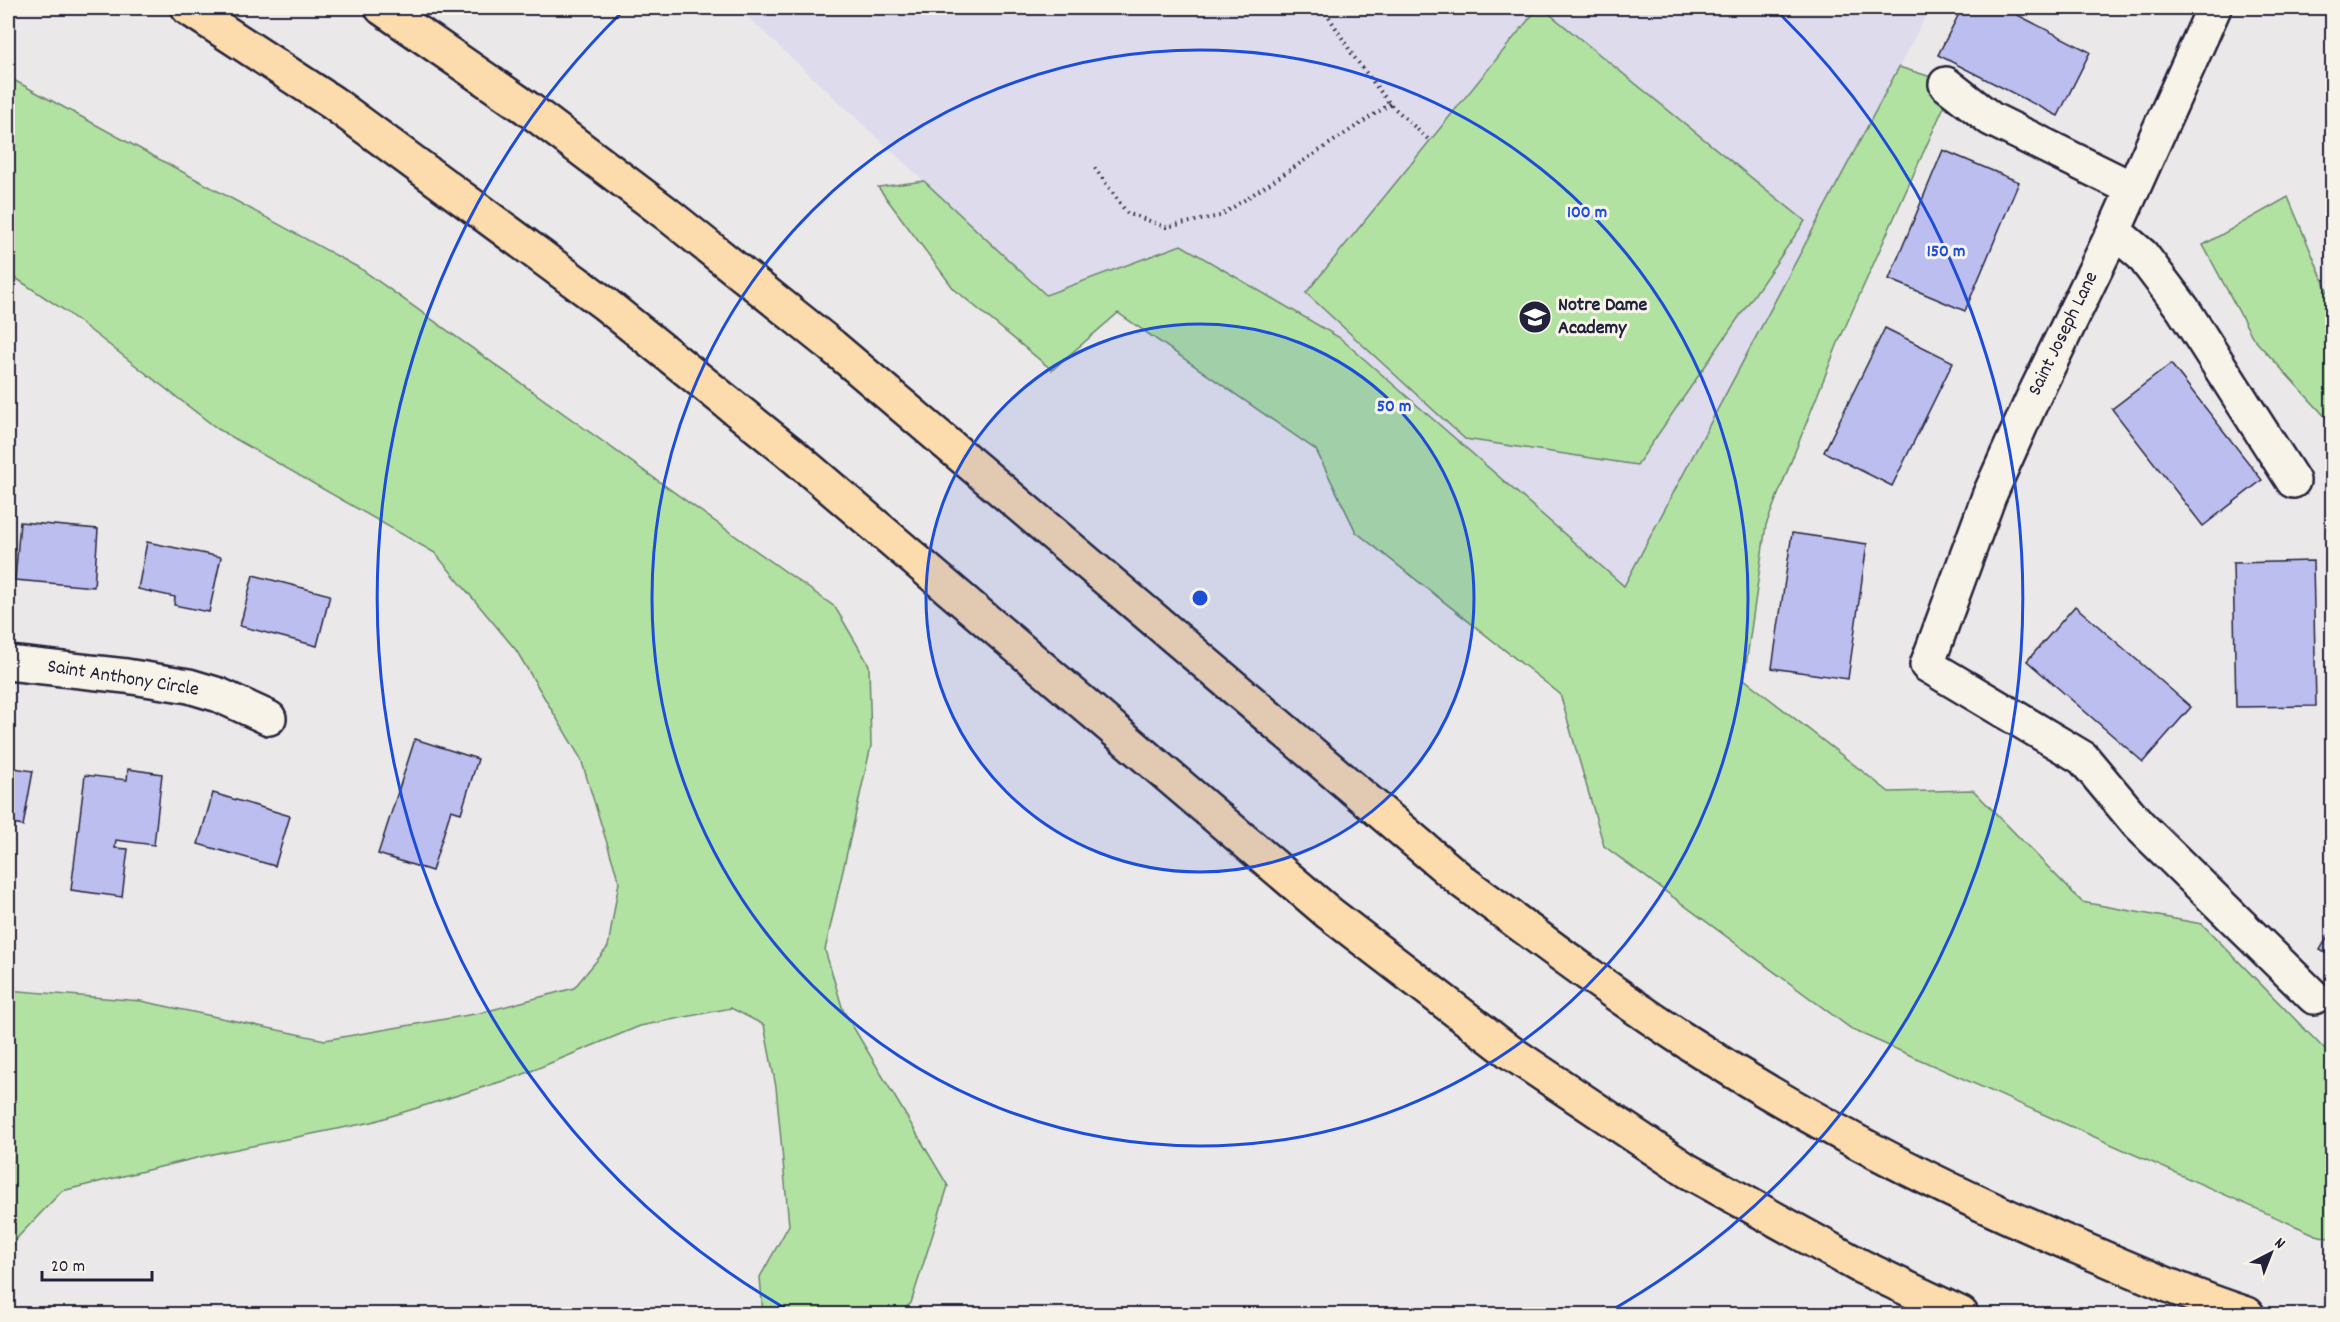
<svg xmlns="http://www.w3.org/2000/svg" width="2340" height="1322" viewBox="0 0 2340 1322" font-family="Dekko,sans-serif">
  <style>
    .built { fill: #dddbec }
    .green { fill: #b2e2a2; stroke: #6a826e; stroke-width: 1.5 }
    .building { fill: #bcbef0; stroke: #22223b; stroke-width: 1.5 }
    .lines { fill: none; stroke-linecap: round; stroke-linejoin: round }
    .minor-casing { stroke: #22223b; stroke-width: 38 }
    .highway-casing { stroke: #22223b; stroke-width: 38 }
    .path { stroke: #22223b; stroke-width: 4; stroke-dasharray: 1.5 4.5; stroke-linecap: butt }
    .minor { stroke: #f7f3e8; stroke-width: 33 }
    .highway { stroke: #fcdcac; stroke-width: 33 }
    .ring { fill: none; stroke: #1d4ed8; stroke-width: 3 }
    .labels { text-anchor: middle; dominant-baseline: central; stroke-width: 6; stroke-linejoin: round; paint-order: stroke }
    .poi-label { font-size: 20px; font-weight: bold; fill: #22223b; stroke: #f7f3e8; text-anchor: start }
    .street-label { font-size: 20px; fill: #22223b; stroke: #f7f3e8 }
    .centre { fill: #1d4ed8; stroke: #f7f3e8; stroke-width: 3 }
    .ring-label { font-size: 18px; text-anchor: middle; font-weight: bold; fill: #1d4ed8; stroke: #f7f3e8; stroke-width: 6; stroke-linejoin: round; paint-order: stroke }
  </style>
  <rect width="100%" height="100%" fill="#ebe8ea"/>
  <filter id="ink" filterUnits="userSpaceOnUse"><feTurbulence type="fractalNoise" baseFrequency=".0167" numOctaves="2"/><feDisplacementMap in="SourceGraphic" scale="12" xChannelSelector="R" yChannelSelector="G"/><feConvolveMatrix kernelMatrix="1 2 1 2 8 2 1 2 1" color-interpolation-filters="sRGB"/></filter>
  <g filter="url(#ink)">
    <!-- built -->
    <path class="built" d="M 738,8 L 1930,8 L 1624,587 L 1340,338 L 1181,245 L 1046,295 Z"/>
    <!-- green -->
    <path class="green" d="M 1538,8 L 1542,8 L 1805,221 L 1637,465 L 1465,439 L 1306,293 Z
      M 1899,67 L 1954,84 L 1838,343 L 1766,525 L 1744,679 L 1889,792 L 1973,790 L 2082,902 L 2202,924 L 2332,1057 L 2332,1239 L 2316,1235 L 1853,1030 L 1604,846 L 1560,694 L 1356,532 L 1316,450 L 1118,313 L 1052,370 L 954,289 L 878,187 L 924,181 L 1046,295 L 1181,245 L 1340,338 L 1624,586 Z
      M 8,77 L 361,269 L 835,607 L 869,665 L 871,746 L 825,950 L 843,1010 L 948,1186 L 911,1303 L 899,1314 L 763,1314 L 760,1277 L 789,1225 L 776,1087 L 764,1025 L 731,1008 L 640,1026 L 519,1076 L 372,1122 L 217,1153 L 62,1191 L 18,1237 L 8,1255 L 8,990 L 141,1001 L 325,1040 L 480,1013 L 574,988 L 608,947 L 619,882 L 581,759 L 516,650 L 435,553 L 218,429 L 64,310 L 8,273 Z
      M 2288,197 L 2332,302 L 2332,424 L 2253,338 L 2203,245 Z"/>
    <!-- building -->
    <path class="building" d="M 1962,8 L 2004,8 L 2090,52 L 2058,116 L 1938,55 Z
      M 2071,8 L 2088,8 L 2085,14 Z
      M 1943,150 L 2019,182 L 1965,311 L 1889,279 Z
      M 1885,328 L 1953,362 L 1892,486 L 1824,452 Z
      M 2171,364 L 2262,480 L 2203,526 L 2112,409 Z
      M 20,522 L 98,529 L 94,587 L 15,580 Z
      M 1792,533 L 1867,544 L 1848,679 L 1772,668 Z
      M 147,542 L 221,557 L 209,612 L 174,605 L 175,597 L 138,589 Z
      M 2313,561 L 2316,706 L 2236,707 L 2233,563 Z
      M 253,575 L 330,595 L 317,646 L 240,626 Z
      M 2075,606 L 2191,707 L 2143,762 L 2027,661 Z
      M 415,739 L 478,759 L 461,813 L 451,810 L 432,871 L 378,854 Z
      M 8,767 L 33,771 L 23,826 L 8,823 Z
      M 128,769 L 162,774 L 154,845 L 116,840 L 115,848 L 128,849 L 122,897 L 71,890 L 85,775 L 127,780 Z
      M 213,793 L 290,816 L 275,866 L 198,844 Z
      M 2332,929 L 2332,957 L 2320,950 Z"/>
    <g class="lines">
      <!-- minor casing -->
      <g class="minor-casing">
        <path id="minor" d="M 2214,8 L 2114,231 L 2032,400 L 1989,496 L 1927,665 L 2083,758 L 2138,824 L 2314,997
          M 1946,84 L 1991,119 L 2133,189
          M 2114,231 L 2142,255 L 2183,309 L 2293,481
          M 8,663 L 126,676 L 189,686 L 219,695 L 269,718"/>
      </g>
      <!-- highway casing -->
      <g class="highway-casing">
        <path id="highway" d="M 188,8 L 333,103 L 604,303 L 789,452 L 1329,913 L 1510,1052 L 1688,1171 L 1860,1266 L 1961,1314
          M 382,8 L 527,108 L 666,213 L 832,346 L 1463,882 C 1535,935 1606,989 1681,1038 C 1813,1124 1954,1196 2099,1256 C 2148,1277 2197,1298 2247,1314"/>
      </g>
      <!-- path -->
      <path class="path" d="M 1329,17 L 1354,57 L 1390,104 L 1430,141
        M 1095,168 L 1127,213 L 1166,227 L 1220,216 L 1390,104"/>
      <!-- minor -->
      <use href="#minor" class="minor"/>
      <!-- highway -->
      <use href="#highway" class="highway"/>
    </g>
  </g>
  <!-- distance rings -->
  <circle cx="1200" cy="598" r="274" fill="#1d4ed8" fill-opacity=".12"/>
  <g class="ring">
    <circle cx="1200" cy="598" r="274"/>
    <circle cx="1200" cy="598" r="548"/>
    <path d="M795 1314A823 823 0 0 1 623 11M1777 11A823 823 0 0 1 1605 1314"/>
  </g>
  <!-- icons -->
  <defs>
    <g id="school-disc" transform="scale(1.725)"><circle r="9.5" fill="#22223b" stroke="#f7f3e8"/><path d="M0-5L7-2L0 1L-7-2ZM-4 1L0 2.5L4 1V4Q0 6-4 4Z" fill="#fff"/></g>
  </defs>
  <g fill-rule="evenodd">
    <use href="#school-disc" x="1535" y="317"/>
  </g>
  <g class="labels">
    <!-- poi labels -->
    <g class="poi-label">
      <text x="1558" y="306">Notre Dame<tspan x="1558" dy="23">Academy</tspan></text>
    </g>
    <!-- street labels -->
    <g class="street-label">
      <text transform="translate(2064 334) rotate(-64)">Saint Joseph Lane</text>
      <text transform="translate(123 679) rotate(9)">Saint Anthony Circle</text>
    </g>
  </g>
  <circle cx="1200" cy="598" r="9" class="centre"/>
  <g class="ring-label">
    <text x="1587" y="217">100 m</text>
    <text x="1946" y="256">150 m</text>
    <text x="1394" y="411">50 m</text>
  </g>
  <!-- margin -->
  <rect width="2340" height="1322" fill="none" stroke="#f7f3e8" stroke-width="30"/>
  <rect x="15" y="15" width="2310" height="1292" fill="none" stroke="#22223b" stroke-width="2" filter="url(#ink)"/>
  <!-- north arrow -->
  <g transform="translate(2271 1253) rotate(42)" stroke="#f7f3e8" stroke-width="4.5" paint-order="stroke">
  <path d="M0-4.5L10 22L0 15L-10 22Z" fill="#22223b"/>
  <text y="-9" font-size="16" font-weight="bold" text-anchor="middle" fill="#22223b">N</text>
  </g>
  <!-- scale -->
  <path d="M42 1271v9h110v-9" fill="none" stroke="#22223b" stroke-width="3"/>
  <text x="51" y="1271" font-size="18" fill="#22223b" stroke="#f7f3e8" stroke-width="4.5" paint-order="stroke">20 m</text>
</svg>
